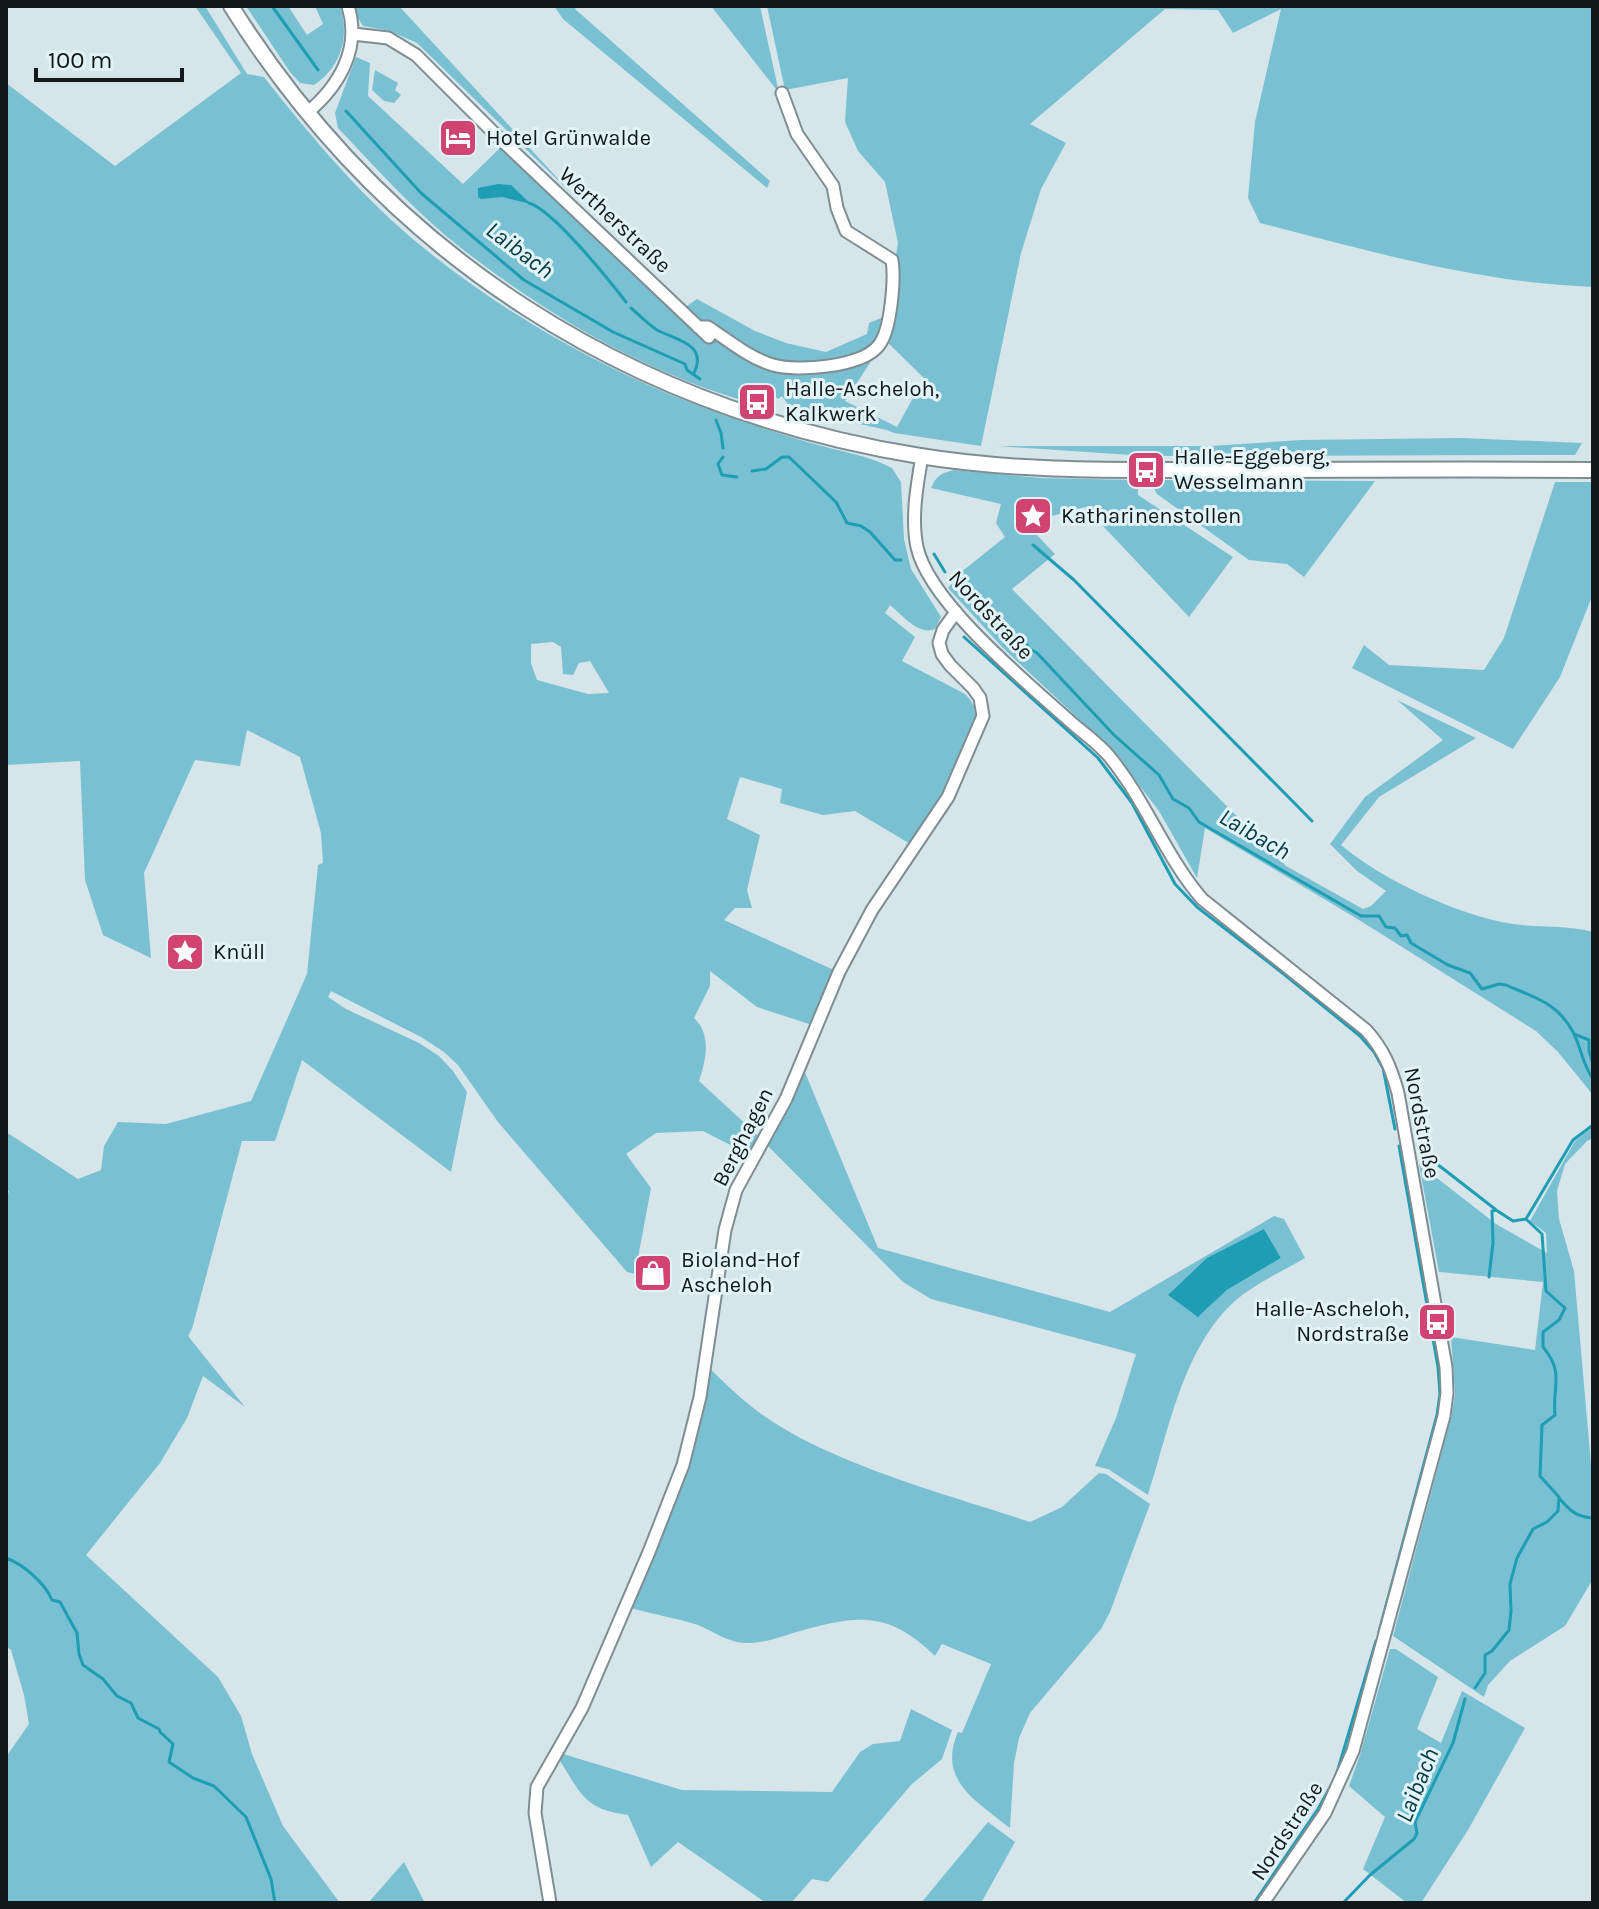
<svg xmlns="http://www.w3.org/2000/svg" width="1599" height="1909" viewBox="0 0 1599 1909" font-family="Karla,sans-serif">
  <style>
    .green { fill: #79c1d2; fill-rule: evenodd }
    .water { fill: #1e9db4 }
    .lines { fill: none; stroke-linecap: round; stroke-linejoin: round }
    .stream { stroke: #1e9db4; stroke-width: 3 }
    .minor-casing { stroke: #7e8d91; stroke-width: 15 }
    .major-casing { stroke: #7e8d91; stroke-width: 18 }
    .minor { stroke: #fff; stroke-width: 11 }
    .major { stroke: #fff; stroke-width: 14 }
    .labels { text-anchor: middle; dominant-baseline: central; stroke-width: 6; stroke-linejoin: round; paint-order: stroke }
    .poi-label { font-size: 22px; fill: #13191a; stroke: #e2f3f7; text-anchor: start }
    .street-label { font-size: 22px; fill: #13191a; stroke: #e2f3f7 }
    .water-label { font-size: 24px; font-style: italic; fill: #033a44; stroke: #e2f3f7 }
  </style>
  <rect width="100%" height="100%" fill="#d5e5e9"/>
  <!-- green -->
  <path class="green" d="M 195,6 L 205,6 L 247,74 L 264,77 C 312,138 364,200 425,249 C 499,309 586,360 674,396 C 719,414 765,430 811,443 C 838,451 868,455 892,468 L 901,482 L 904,539 L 911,569 L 941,617 L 935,629 C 919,636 902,615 890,605 L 885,613 L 915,637 L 902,661 L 965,694 C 971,700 976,708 977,716 C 977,744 928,819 912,845 L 855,811 L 823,815 L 780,803 L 782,789 L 740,777 L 727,819 L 760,835 L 747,890 L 752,908 L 735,908 L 724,920 L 836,971 L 812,1025 L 757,1007 L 710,971 L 710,986 L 694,1018 C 712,1035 706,1060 699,1081 L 762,1139 L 752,1156 L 703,1131 L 656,1133 L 626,1154 L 651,1188 L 635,1274 L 627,1272 L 498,1122 L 458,1065 L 444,1052 L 421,1037 L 331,991 L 328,997 L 346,1009 L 419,1043 L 439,1056 L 453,1071 L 467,1092 L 451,1172 L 302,1060 L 275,1141 L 242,1141 L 192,1329 L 188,1336 L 245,1407 L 203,1376 L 187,1418 L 160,1463 L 86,1555 L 218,1677 L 241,1716 L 252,1754 L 283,1826 L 340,1903 L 6,1903 L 6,1757 L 29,1724 L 24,1695 L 11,1650 L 6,1646 L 6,1195 L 9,1192 L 6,1186 L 6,1132 L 78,1179 L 101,1170 L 104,1146 L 118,1122 L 166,1124 L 251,1101 L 307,974 L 318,865 L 323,863 L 321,833 L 300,757 L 247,730 L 240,766 L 195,760 L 144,873 L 151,958 L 103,935 L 85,880 L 80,761 L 6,765 L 6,83 L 115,166 L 241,73 ZM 553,642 L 561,647 L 563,674 L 573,675 L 579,663 L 590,661 L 609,693 L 588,694 L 537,680 L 531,663 L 531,644 Z
    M 246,6 L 288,6 L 307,35 L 323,24 L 315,6 L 340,6 C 350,37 341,67 314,85 L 300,83 L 290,72 Z
    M 355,6 L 399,6 L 572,194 L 417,43 L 390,31 L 363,26 L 358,18 Z
    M 554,6 L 577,6 L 575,9 L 770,181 L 767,188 L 563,19 Z
    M 710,6 L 760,6 L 779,93 L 711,6 Z
    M 767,6 L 1593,6 L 1593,287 C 1480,283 1369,251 1260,223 L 1248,198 L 1255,122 L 1281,9 L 1233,33 L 1218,10 L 1165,9 L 1030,124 L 1066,143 L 1041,189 L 1021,253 L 981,446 L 894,433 L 887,430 L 791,409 L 782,396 L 778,399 L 769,391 L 760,393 L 751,403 C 645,373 547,315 461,248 C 415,212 377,169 338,128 L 335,113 L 356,57 L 370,63 L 368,96 L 463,184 L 500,148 L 677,313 L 697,299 L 755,331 L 786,343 L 826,352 L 867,334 L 869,323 L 886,316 L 898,243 L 885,182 L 858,151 L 845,122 L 848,78 L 785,90 ZM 885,340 L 924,378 L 897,427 L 845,401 Z
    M 375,70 L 398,83 L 395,90 L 401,95 L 394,103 L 384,101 L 372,90 Z
    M 1461,438 L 1582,443 L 1575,455 L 1146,456 L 997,446 L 1211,446 L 1301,440 Z
    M 954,470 L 1041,478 L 1134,480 L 1138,485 L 1138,495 L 1233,557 L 1189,617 L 1085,507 L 1037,520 L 1033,531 L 1055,554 L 1012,589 L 1286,866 L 1363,909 L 1371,906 L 1386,891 L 1357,871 L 1330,844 L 1365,797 L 1443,740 L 1397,700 L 1476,738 L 1379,797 L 1341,845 C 1382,880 1460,916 1513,924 C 1539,928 1568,925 1593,932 L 1593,1095 L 1558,1052 L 1536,1031 L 1359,920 L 1205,828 L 1197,878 L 1159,811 L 1112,750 L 1003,648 L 948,588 L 960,573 L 1005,537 L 996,523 L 1001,504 L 931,488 C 936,476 941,473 954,470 Z
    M 1155,480 L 1375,481 L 1304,577 L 1287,564 L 1249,560 L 1157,494 L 1151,483 Z
    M 1555,482 L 1593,482 L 1593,594 L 1560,677 L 1513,749 L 1352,668 L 1364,645 L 1389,665 L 1484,670 L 1504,638 Z
    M 804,1070 L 878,1248 L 1110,1312 L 1274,1216 L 1284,1219 L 1305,1258 C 1283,1271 1256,1283 1236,1300 C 1183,1347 1169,1430 1148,1495 L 1108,1469 L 1095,1466 L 1116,1418 L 1136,1354 L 931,1299 L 903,1282 L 767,1145 ZM 1264,1229 L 1281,1258 L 1227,1290 L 1198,1317 Z
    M 1593,1127 L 1593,1138 L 1587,1141 L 1565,1164 L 1557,1191 L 1559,1219 L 1574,1271 L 1593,1487 L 1593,1579 L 1565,1626 L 1510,1661 L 1488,1685 L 1484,1697 L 1393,1636 L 1451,1418 L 1455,1394 L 1451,1337 L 1535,1350 L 1543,1282 L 1439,1272 L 1419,1164 L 1496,1224 L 1547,1253 L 1546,1233 L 1530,1221 L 1575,1141 Z
    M 708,1367 C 729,1387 749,1407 773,1422 C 845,1468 949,1495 1030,1522 L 1062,1507 L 1099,1473 L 1106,1474 L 1150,1504 L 1110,1612 L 1101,1629 L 1030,1713 L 1019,1738 L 1014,1763 L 1010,1828 C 976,1801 937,1780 958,1732 L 962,1733 L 991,1664 L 942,1644 L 935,1656 C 886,1608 854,1616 793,1633 C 778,1638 760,1644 744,1643 C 727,1642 713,1631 698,1625 C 676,1618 653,1614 631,1608 L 686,1466 Z
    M 1390,1649 L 1396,1649 L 1438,1677 L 1417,1729 L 1441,1743 L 1462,1691 L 1525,1728 L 1468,1830 L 1421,1903 L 1407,1903 L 1363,1869 L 1385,1817 L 1349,1786 L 1360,1755 Z
    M 911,1709 L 952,1730 L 942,1759 L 911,1785 L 828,1882 L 812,1879 L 791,1903 L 766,1903 L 678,1842 L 651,1867 L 628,1815 C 583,1809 581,1793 558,1758 L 560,1753 L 682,1790 L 832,1792 L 860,1752 L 873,1744 L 900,1741 Z
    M 988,1822 L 1015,1842 L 981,1903 L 921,1903 Z
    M 404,1862 L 425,1903 L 368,1903 Z"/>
  <!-- water -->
  <path class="water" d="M 498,184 L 511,185 L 531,204 L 502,197 L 481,199 L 478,197 L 478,188 Z
    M 1264,1229 L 1281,1258 L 1227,1290 L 1198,1317 L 1168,1295 L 1207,1258 Z"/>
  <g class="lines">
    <!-- stream -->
    <path class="stream" d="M 272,6 L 318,70
      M 346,111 L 421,193 L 524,280 L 613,332 L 685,364 L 687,370 L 700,379
      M 529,203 C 553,210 609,280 626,302
      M 631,308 C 639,315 648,324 657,330 C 676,340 708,344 694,373
      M 716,420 L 721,433 L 723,448
      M 723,457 L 718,464 L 722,475 L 737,477
      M 752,471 L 766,469 L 782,457 L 789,457 L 836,502 L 847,523 L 861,526 L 870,532 L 895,560 L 901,560
      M 1033,545 L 1074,580 L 1312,821
      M 934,554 L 945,572
      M 958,586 L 1006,630 L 1022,639 L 1030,649 L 1037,653 L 1114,735 L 1159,775 L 1173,799 L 1189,808 L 1199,822 L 1361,916 L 1379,916 L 1386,927 L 1395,928 L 1401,936 L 1407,935 L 1411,943 L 1448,965 L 1470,973 L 1482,989 L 1499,984 L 1506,985 C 1535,998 1557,1002 1573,1032 C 1581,1047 1582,1063 1593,1079
      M 964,637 L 1098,758 L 1132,803 L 1175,884 L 1197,907 L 1285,975 L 1360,1036 L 1374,1052 L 1383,1068 L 1395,1129
      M 1574,1034 L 1589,1040 L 1589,1051 L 1593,1064
      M 1419,1150 L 1495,1209
      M 1489,1277 L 1493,1243 L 1492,1211 L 1496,1210 L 1513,1221 L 1526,1219
      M 1560,1499 C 1570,1511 1577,1517 1593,1518
      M 6,1558 C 23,1564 45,1583 52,1600 L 60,1602 L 77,1633 L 79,1654 L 83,1665 L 103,1679 L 117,1696 L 131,1703 L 138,1718 L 159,1729 L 160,1732 L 173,1744 L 169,1762 L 193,1778 L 214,1786 L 246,1817 L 271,1879 L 275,1903
      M 1379,1632 L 1437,1415 L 1440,1394 L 1438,1367 L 1399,1146
      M 1475,1688 L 1485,1673 L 1485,1655 L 1492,1651 L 1509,1630 L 1511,1611 L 1510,1584 L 1517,1558 L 1533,1529 L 1547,1522 L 1558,1511 L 1559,1497 L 1540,1476 L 1542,1425 L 1555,1415 C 1552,1386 1565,1373 1543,1347 L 1543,1332 L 1559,1320 L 1565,1308 L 1546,1291 L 1542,1234 L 1526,1219 L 1573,1140 L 1593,1125
      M 1336,1776 L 1376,1641
      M 1254,1903 L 1318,1809 L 1333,1782
      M 1343,1903 L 1370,1875 L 1414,1839 L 1417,1833 L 1415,1822 L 1453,1743 L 1465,1699"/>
    <!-- minor casing -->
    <g class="minor-casing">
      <path id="minor" d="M 353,34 L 388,38 L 416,55 L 496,135 L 709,337
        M 308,112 C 340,85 361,48 348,6
        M 698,327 L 708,327 C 728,340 749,358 773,365 C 797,372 863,367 879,345 C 891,330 895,279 892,260 L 846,231 L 837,208 L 833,186 L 797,134 L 782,93
        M 922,456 C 917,485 911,518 917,547 C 929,603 1030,685 1073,724 C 1085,734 1099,744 1109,756 C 1146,801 1165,856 1202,899 L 1366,1030 C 1384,1050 1391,1068 1398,1093 L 1446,1367 L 1447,1393 L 1444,1416 L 1353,1751 L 1325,1813 L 1263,1903
        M 550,1903 L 535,1813 L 537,1787 L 582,1708 L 649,1552 L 683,1465 L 700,1397 L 725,1230 L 736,1190 L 786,1099 L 839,972 L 872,910 L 948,797 L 983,716 L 980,698 L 973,688 L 950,665 L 942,654 L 939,643 L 943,630 L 956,612"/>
    </g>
    <!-- major casing -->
    <g class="major-casing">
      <path id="major" d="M 231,6 C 388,257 630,409 920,456 C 1018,472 1119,470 1218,470 C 1343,470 1468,469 1593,470"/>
    </g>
    <!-- minor -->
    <use href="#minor" class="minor"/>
    <!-- major -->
    <use href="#major" class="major"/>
  </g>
  <!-- icons -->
  <defs>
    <g id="hotel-square" transform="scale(2)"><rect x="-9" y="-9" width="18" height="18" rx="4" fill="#d14371" stroke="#e2f3f7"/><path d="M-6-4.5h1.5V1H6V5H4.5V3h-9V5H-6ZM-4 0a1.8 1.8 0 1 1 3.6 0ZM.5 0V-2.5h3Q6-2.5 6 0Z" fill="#fff"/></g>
    <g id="bus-square" transform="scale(2)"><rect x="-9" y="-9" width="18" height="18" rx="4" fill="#d14371" stroke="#e2f3f7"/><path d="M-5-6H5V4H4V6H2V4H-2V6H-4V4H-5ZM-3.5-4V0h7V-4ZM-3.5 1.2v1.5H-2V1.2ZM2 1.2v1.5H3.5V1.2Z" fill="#fff"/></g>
    <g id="sight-square" transform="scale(2)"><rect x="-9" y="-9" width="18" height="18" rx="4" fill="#d14371" stroke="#e2f3f7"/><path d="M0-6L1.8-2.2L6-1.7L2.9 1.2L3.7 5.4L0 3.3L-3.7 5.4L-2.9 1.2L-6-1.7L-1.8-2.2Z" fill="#fff"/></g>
    <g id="shop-square" transform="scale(2)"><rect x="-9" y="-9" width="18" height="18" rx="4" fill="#d14371" stroke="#e2f3f7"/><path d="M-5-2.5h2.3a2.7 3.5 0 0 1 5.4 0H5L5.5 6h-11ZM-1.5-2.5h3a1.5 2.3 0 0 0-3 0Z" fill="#fff"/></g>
  </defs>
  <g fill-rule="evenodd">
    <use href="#hotel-square" x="458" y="138"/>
    <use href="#bus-square" x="757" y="402"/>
    <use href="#bus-square" x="1146" y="470"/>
    <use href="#sight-square" x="1033" y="516"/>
    <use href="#sight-square" x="185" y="952"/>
    <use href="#shop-square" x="653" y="1273"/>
    <use href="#bus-square" x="1437" y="1322"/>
  </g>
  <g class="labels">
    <!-- poi labels -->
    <g class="poi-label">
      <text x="486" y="138">Hotel Grünwalde</text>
      <text x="785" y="389">Halle-Ascheloh,<tspan x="785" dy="25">Kalkwerk</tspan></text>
      <text x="1174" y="457">Halle-Eggeberg,<tspan x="1174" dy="25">Wesselmann</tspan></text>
      <text x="1061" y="516">Katharinenstollen</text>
      <text x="213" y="952">Knüll</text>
      <text x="681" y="1260">Bioland-Hof<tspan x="681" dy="25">Ascheloh</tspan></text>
      <text x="1409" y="1309" text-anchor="end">Halle-Ascheloh,<tspan x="1409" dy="25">Nordstraße</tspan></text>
    </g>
    <!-- street labels -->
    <g class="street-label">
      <text transform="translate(615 220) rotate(43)">Wertherstraße</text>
      <text transform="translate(991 615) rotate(47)">Nordstraße</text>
      <text transform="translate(1422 1123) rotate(79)">Nordstraße</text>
      <text transform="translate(743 1137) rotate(-63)">Berghagen</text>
      <text transform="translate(1287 1831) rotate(-57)">Nordstraße</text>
    </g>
    <!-- water labels -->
    <g class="water-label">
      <text transform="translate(520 250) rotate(37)">Laibach</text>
      <text transform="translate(1255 834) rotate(30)">Laibach</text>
      <text transform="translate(1417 1785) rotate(-68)">Laibach</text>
    </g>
  </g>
  <!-- border -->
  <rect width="1599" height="1909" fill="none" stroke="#13191a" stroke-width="16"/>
  <!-- scale -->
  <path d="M36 68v12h146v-12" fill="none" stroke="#13191a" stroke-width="4"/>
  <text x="48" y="68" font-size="24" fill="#13191a" stroke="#e2f3f7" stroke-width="6" paint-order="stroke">100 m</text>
</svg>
